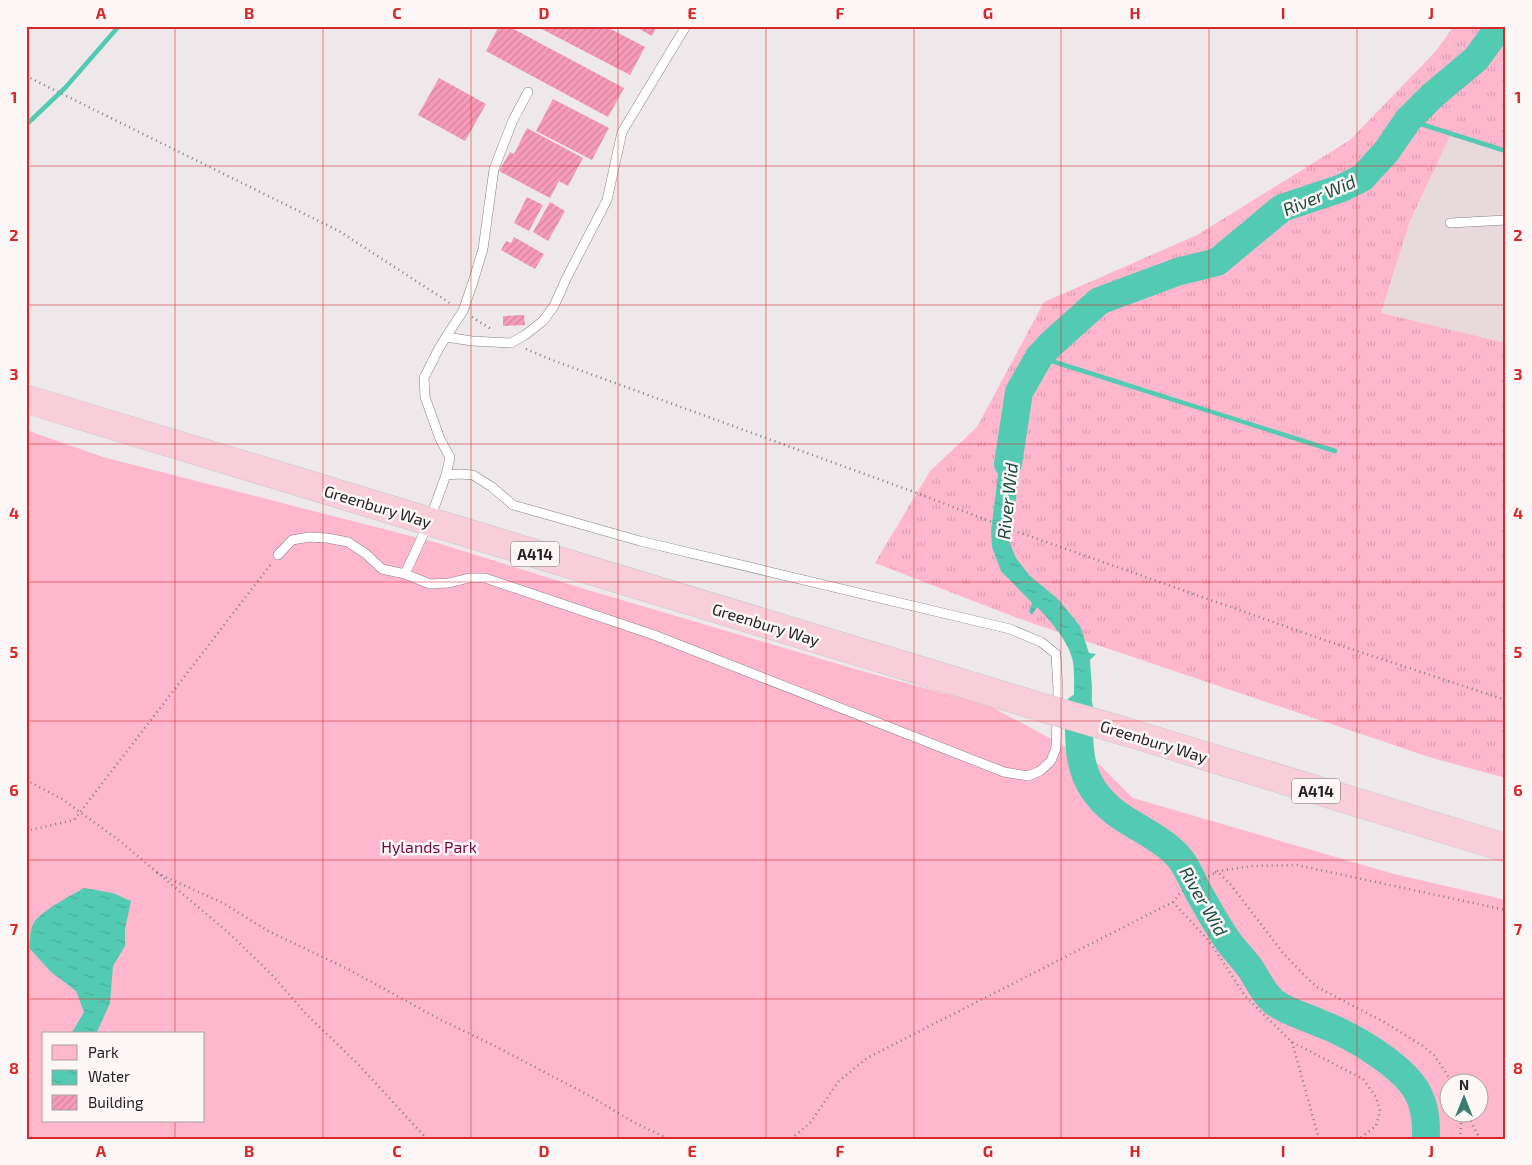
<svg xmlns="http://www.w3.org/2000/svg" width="1532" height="1165" viewBox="0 0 1532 1165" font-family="'Exo 2',sans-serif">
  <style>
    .built { fill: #e8d9dd }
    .grass { fill: url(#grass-tufts) }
    .park { fill: #ffb7ce; fill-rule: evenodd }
    .water { fill: url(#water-ripples) }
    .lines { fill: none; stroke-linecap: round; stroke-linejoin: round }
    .stream { stroke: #53cbb2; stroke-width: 4.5 }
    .river { stroke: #53cbb2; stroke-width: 28 }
    .building { fill: url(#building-hatch) }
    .service-casing { stroke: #878183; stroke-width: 10 }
    .trunk-casing { stroke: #c6c6c6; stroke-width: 29 }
    .path { stroke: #837f80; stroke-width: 2.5; stroke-dasharray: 1 4; stroke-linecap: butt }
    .service { stroke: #fff; stroke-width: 9 }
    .trunk { stroke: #f7ceda; stroke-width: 28 }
    .trunk-bridge-casing { stroke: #c6c6c6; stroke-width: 29; stroke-linecap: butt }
    .trunk-bridge { stroke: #f7ceda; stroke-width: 28 }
    .grid { fill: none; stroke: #d62828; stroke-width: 1; stroke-opacity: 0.55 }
    .labels { text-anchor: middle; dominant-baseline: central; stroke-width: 5; stroke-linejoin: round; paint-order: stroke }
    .shield { fill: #fcf6f7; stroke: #656263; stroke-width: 1 }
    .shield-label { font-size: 15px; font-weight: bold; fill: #242223 }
    .street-label { font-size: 16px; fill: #242223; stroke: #fcf6f7 }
    .park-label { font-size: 16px; fill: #74073e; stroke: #fcf6f7 }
    .water-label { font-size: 18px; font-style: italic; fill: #184c41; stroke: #fcf6f7 }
    .neatline { fill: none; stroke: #d62828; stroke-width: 2 }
    .grid-label { font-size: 16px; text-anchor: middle; font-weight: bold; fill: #d62828 }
  </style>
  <defs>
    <pattern id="grass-tufts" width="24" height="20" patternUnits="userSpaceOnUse" patternTransform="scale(1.25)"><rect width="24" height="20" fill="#ffb7ce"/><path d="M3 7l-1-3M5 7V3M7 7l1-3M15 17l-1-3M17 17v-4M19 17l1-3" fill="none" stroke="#da9db1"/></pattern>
    <pattern id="water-ripples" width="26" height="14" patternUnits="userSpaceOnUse" patternTransform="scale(1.25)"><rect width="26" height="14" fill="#53cbb2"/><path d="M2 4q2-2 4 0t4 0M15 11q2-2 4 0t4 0" fill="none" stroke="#48ae99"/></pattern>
    <pattern id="building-hatch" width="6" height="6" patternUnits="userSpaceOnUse" patternTransform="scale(1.25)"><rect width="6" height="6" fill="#f69bba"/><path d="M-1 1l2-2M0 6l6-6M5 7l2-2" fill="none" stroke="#d385a0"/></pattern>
  </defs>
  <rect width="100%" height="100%" fill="#eee8ea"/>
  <!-- built -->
  <path class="built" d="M 1450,136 L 1506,153 L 1506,343 L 1381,314 L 1410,221 Z"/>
  <!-- grass -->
  <path class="grass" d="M 1454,26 L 1506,26 L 1506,153 L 1450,136 L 1410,221 L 1381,313 L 1506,343 L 1506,778 L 1432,758 L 1020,619 L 875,563 L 930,471 L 977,427 L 1044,302 L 1197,235 L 1350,140 L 1435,52 Z"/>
  <!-- park -->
  <path class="park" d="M 26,430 L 103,457 L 438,543 L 581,588 L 869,673 L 988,705 L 1100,765 L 1133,798 L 1394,874 L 1506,900 L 1506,1139 L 26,1139 ZM 44,1034 L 204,1034 L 204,1121 L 44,1121 ZM 1450,1082 L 1480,1082 L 1480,1112 L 1450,1112 Z"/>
  <!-- water -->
  <path class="water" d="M 1004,427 L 1025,429 L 1010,544 L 1016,558 L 1029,575 L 1058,599 L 1080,626 L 1089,653 L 1096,654 L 1090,660 L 1092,688 L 1091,748 L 1072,743 C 1072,718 1076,686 1073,662 C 1070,643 1050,620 1037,607 L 1032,615 L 1029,612 L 1032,603 L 1001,571 L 992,547 L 991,531 Z
    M 84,888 L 113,893 L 131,901 L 125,929 L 125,946 L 113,966 L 110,1003 L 96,1034 L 71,1034 L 84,1012 L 76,991 L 51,972 L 29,948 C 30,939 29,929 35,921 C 43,910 72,895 84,888 Z"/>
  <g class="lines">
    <!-- stream -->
    <path class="stream" d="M 1408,120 L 1506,151
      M 26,125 L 65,88 L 119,26
      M 1039,357 L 1335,451"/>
    <!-- river -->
    <path class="river" d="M 1008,464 L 1019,392 L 1039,357 L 1050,345 L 1099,301 L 1177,272 L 1217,262 L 1282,208 L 1342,188 L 1362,178 L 1386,152 L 1408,120 L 1433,95 L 1476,59 L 1500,26
      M 1079,708 C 1079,736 1077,765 1093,789 C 1115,822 1147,827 1173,851 C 1186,863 1191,878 1199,893 C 1207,907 1215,922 1224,935 C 1231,947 1242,957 1250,968 C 1258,980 1263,993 1274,1002 C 1287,1012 1307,1017 1322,1024 C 1351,1035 1409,1068 1420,1098 C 1426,1111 1426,1124 1426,1139"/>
  </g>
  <!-- building -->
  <path class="building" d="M 499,26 L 508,26 L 624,88 L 608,117 L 486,51 Z
    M 536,26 L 605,26 L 645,47 L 630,75 Z
    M 634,26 L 657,26 L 652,36 Z
    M 439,78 L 486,104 L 465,141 L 418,115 Z
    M 553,99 L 609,128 L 592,160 L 536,131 Z
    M 527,128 L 583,158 L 568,186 L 559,181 L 550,198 L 499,171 L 510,152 L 514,154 Z
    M 527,197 L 543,205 L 529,231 L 514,223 Z
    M 550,202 L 565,211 L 548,241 L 533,232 Z
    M 514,237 L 544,254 L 535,269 L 501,250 L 506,241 L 511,243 Z
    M 524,315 L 525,325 L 503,326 L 503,316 Z"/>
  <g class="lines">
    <!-- service casing -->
    <g class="service-casing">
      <path id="service" d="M 1450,223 L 1506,220
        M 446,337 L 463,311 L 473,282 L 483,249 L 494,169 L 513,120 L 528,92
        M 278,555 L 292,540 L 309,537 L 327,538 L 348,542 L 366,554 L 382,569 L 405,574 L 430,584 L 449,583 L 469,578 L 485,578 L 654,635 L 1004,772 L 1028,776 L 1040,771 L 1051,761 L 1056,748 L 1058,690 L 1056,654 L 1041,642 L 1010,629 L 640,541 L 513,505 L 492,487 L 473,475 L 460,474 L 446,475 L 450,457 L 440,439 L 425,397 L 424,378 L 438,350 L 446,337 L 472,341 L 511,343 L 525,335 L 543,321 L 554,306 L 567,277 L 607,200 L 622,132 L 686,26
        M 405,574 L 429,522 L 446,475"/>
    </g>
    <!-- trunk casing -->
    <g class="trunk-casing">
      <path id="trunk" d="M 26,399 L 1044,708
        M 1127,732 L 1506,848"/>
    </g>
    <!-- path -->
    <path class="path" d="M 26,76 L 339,231 L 453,305
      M 472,317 L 491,329
      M 526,349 L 552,360 L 914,492 L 1015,531 L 1327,641 L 1506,700
      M 26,780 L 62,799 L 120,841 L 230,934 L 273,976 L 307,1015 L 357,1063 L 427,1139
      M 26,831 L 74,820 L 271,564
      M 1215,872 L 1219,873 L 1231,885 L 1283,953 L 1307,978 L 1317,987 L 1384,1022 L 1423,1046 L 1434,1055 L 1452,1082
      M 157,873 L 223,903 L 270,932 L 348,969 L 439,1019 L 491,1044 L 590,1096 L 633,1122 L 669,1139
      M 1173,902 L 1210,942 L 1245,996 L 1292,1042 L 1363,1079 L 1376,1097 L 1380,1111 L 1376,1126 L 1359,1139
      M 1292,1042 L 1319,1139
      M 1466,1112 L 1480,1139
      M 791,1139 L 810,1123 L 839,1081 L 867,1058 L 1173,902 L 1181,892 L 1218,871 L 1253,866 L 1297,865 L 1506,910
      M 1460,1139 L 1462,1112"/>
    <!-- service -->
    <use href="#service" class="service"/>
    <!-- trunk -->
    <use href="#trunk" class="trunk"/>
    <!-- trunk-bridge casing -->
    <g class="trunk-bridge-casing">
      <path id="trunk-bridge" d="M 1044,708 L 1127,732"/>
    </g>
    <!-- trunk-bridge -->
    <use href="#trunk-bridge" class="trunk-bridge"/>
  </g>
  <!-- grid -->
  <path class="grid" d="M 175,26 L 175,1034M 323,26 L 323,1139M 471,26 L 471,1139M 618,26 L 618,1139M 766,26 L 766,1139M 914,26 L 914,1139M 1061,26 L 1061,1139M 1209,26 L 1209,1139M 1357,26 L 1357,1139M 26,166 L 1506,166M 26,305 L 1506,305M 26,444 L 1506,444M 26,582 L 1506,582M 26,721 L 1506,721M 26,860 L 1506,860M 26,999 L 1506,999M 175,1121 L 175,1139"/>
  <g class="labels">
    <!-- shield labels -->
    <g class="shield">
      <rect x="511" y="541.5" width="48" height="25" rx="4"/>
      <rect x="1292" y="778.5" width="48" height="25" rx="4"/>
    </g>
    <g class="shield-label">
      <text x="535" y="554">A414</text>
      <text x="1316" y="791">A414</text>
    </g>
    <!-- street labels -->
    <g class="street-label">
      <text transform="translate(378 506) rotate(17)">Greenbury Way</text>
      <text transform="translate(766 624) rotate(17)">Greenbury Way</text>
      <text transform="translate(1154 741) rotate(17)">Greenbury Way</text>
    </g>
    <!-- park labels -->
    <g class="park-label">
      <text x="429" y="846">Hylands Park</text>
    </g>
    <!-- water labels -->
    <g class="water-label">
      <text transform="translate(1319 195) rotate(-23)">River Wid</text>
      <text transform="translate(1007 501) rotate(-84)">River Wid</text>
      <text transform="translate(1204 901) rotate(60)">River Wid</text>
    </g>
  </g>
  <!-- border -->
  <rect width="1532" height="1165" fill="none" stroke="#fcf6f7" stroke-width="55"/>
  <!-- legend -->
  <rect x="42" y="1032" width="162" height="90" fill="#fcf6f7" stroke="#a6a1a2"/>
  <rect x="52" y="1045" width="25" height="15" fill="#ffb7ce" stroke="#a6a1a2"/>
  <text x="88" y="1058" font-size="15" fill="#242223">Park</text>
  <rect x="52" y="1070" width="25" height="15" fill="url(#water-ripples)" stroke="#a6a1a2"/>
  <text x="88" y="1082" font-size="15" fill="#242223">Water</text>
  <rect x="52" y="1095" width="25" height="15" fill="url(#building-hatch)" stroke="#a6a1a2"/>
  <text x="88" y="1108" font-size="15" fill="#242223">Building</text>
  <!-- north arrow -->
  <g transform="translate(1464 1098)"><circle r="24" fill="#fcf6f7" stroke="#a6a1a2"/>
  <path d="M0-4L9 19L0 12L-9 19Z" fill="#3b7d6f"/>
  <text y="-8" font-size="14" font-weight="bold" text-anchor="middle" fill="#242223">N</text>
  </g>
  <rect x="28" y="28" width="1476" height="1110" class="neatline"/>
  <g class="grid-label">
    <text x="101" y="19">A</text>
    <text x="249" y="19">B</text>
    <text x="397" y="19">C</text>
    <text x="544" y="19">D</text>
    <text x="692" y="19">E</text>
    <text x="840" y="19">F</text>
    <text x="988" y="19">G</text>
    <text x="1135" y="19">H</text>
    <text x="1283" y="19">I</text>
    <text x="1431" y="19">J</text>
    <text x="14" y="103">1</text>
    <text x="1518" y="103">1</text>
    <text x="14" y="241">2</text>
    <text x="1518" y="241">2</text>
    <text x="14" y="380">3</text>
    <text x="1518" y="380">3</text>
    <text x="14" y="519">4</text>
    <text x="1518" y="519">4</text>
    <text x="14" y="658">5</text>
    <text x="1518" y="658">5</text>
    <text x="14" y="796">6</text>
    <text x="1518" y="796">6</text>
    <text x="14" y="935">7</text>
    <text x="1518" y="935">7</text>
    <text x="14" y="1074">8</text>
    <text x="1518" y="1074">8</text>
    <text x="101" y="1157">A</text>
    <text x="249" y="1157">B</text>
    <text x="397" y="1157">C</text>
    <text x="544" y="1157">D</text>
    <text x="692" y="1157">E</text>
    <text x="840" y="1157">F</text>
    <text x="988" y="1157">G</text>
    <text x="1135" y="1157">H</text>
    <text x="1283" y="1157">I</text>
    <text x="1431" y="1157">J</text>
  </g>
</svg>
